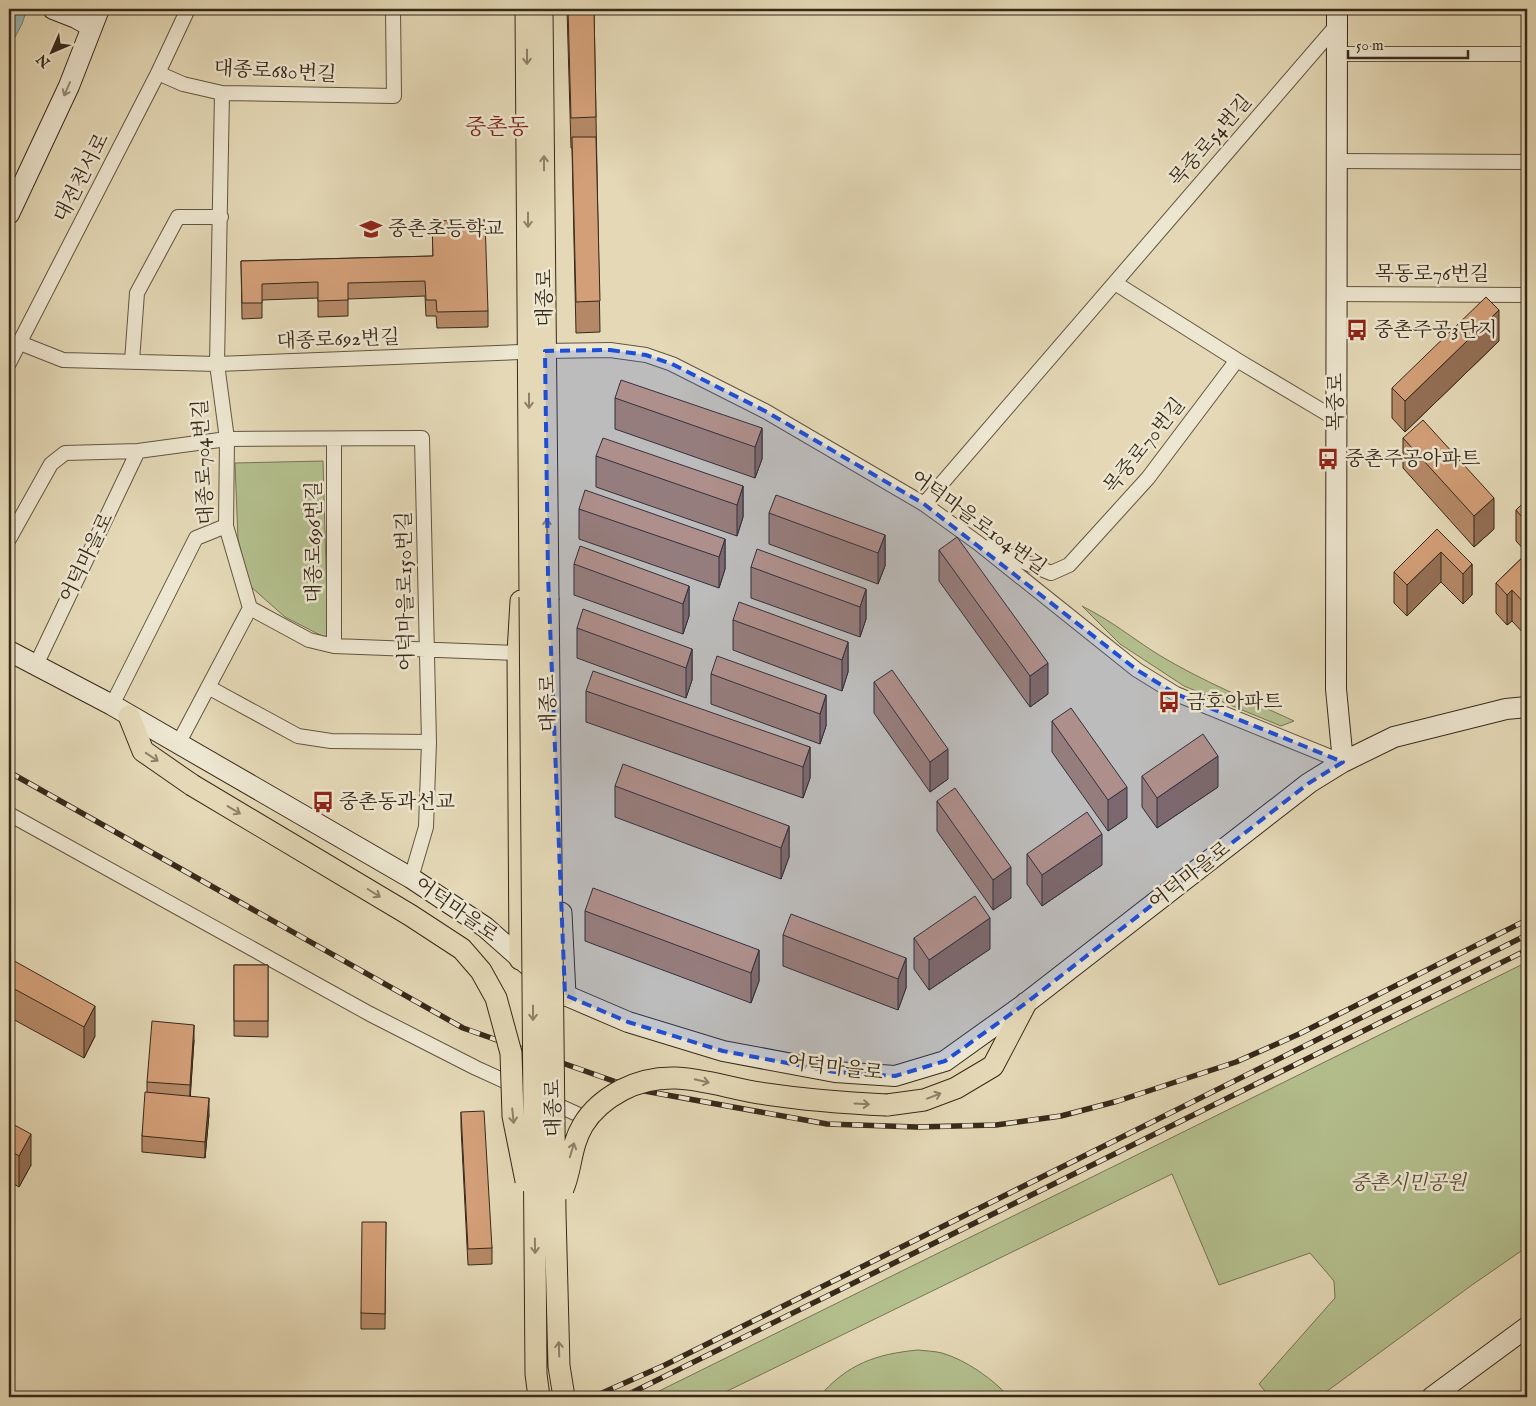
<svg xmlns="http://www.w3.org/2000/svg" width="1536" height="1406" viewBox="0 0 1536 1406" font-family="'IM FELL English','Noto Serif KR',serif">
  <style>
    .green { fill: #b4bf8e; stroke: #767454 }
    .water { fill: #99b8b8; stroke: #727f79 }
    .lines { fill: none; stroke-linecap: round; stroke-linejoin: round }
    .street-casing { stroke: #625541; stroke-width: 16 }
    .secondary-casing { stroke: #37291a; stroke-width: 22 }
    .primary-casing { stroke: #37291a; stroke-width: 23 }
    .street { stroke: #ede6d0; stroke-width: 14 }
    .secondary { stroke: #ede6d0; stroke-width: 20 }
    .primary { stroke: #e4d8b6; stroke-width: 21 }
    .rail-casing { stroke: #37291a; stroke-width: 5.5 }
    .rail { stroke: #ede6d0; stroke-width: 4; stroke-dasharray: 11; stroke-linecap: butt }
    .primary-bridge-casing { stroke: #37291a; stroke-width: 23; stroke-linecap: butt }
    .primary-bridge { stroke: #e4d8b6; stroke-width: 21 }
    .wall { fill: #b58967; stroke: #37291a }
    .shaded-wall { fill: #946f54; stroke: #37291a }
    .building { fill: #d39f78; stroke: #37291a }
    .oneway { stroke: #8e8068 }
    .oneway2 { stroke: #928875 }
    .marked { fill: #1d4ed8; fill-opacity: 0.2; stroke: #1d4ed8; stroke-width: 4; stroke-dasharray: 10 6; stroke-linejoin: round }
    .labels { text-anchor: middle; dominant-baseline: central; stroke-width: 5; stroke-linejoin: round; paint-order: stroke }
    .street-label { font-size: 20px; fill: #37291a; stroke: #ede6d0 }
    .poi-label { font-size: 20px; fill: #37291a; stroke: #ede6d0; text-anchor: start }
    .park-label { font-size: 20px; font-style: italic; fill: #564e37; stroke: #ede6d0 }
    .quarter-label { font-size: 22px; fill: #7a1f14; stroke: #ede6d0 }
  </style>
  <rect width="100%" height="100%" fill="#e4d8b6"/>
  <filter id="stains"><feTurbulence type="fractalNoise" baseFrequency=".004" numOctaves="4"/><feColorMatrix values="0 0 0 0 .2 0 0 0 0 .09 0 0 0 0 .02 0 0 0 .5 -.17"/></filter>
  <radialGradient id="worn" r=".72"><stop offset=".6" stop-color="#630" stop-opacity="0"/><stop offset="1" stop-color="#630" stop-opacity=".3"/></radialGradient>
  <!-- green -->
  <path class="green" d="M 323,461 L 328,639 L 285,617 L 250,586 L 238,539 L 235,463 Z
    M 1082,606 C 1112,621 1132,638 1159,655 C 1202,681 1249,700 1294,721 L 1281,726 L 1184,686 L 1120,644 Z
    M 1527,962 L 1527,1247 L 1472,1285 L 1319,1397 L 1270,1397 L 1259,1384 L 1335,1298 L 1334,1281 L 1310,1253 L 1219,1285 L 1172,1174 L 715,1397 L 647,1397 Z
    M 918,1350 C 926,1351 934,1351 942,1353 C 966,1360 993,1379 1009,1397 L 819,1397 C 847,1364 876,1354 918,1350 Z"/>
  <!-- water -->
  <path class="water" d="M 9,9 L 27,9 L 22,24 L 9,48 Z"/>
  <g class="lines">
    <!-- street casing -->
    <g class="street-casing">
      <path id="street" d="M 1336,54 L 1527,54
        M 158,73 L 183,84 L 222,93 L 394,96 L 393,9
        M 222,93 L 217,364 L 227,439 L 226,526 L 250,608 L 309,640 L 334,646 L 518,653
        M 1336,161 L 1527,162
        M 1115,283 L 1237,360
        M 1336,294 L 1527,295
        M 20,343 L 63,360 L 217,364 L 545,351 L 610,350 L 646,355 L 672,364 L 765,411 L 924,504 L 978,543 L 1137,670 L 1176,694 L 1343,762
        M 132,361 L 137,293 L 178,217 L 221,217
        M 9,363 L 158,73 L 188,9
        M 334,439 L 334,646
        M 924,504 L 1337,25
        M 9,539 L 51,464 L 65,453 L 138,451 L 227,439 L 422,438 L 429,742 L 426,827 L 411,878
        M 988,547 L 1051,573 L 1069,565 L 1148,478 L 1237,360 L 1336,419
        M 36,665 L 138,451
        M 208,687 L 298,736 L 331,741 L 429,742
        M 112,705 L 196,538 L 226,526
        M 178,744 L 250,608
        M 9,814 L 370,1014 L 476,1068 L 577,1114"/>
    </g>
    <!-- secondary casing -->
    <g class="secondary-casing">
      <path id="secondary" d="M 53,9 L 76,18 L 92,27
        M 1337,9 L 1336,689 L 1343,762
        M 9,214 L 69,86 L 99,9
        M 9,651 L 112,705 L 411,878 L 485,927 L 529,966
        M 551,984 L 565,995 L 628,1022 L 723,1051 L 835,1072 L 895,1076 L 945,1061 L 1026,1003 L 1309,783 L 1343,762 L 1394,737 L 1506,709 L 1527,707
        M 1432,1397 L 1527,1327"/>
    </g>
    <!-- primary casing -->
    <g class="primary-casing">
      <path id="primary" d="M 526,9 L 530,597
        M 542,9 L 548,598
        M 129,716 L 143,751 L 192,785
        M 561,913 L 565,995
        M 520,959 L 518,653 L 521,601
        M 887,1105 L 924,1100 L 956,1088 L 993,1066 L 1026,1003"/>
    </g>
    <!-- street -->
    <use href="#street" class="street"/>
    <!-- secondary -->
    <use href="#secondary" class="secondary"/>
    <!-- primary -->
    <use href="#primary" class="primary"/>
    <!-- rail casing -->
    <g class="rail-casing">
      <path id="rail" d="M 9,772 L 463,1028 L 639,1090 L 827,1124 L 917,1127 L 996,1125 L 1061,1116 L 1118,1101 L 1236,1062 L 1299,1034 L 1527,920
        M 593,1397 L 665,1365 L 1527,935
        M 623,1397 L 1527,950"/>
    </g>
    <!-- rail -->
    <use href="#rail" class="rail"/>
    <!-- primary-bridge casing -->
    <g class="primary-bridge-casing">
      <path id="primary-bridge" d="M 530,597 L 536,1374 L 539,1397
        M 548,598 L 555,1213 L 559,1366 L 564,1397
        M 192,785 L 410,915 L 462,949 L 481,971 L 496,998 L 511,1053 L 513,1116 L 526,1181
        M 563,1189 C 572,1167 570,1147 583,1125 C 592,1110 607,1098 622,1090 C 672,1064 715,1087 766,1094 C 806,1100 846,1103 887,1105"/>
    </g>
    <!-- primary-bridge -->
    <use href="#primary-bridge" class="primary-bridge"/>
  </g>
  <!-- wall -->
  <path class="wall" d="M 567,9 L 594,9 L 600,332 L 576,333 L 572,148 L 571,148 Z
    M 432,221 L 488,311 L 488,327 L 437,328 L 436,316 L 426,316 L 425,296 L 348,299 L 348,316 L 318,317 L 318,298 L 262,300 L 262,318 L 242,319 L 241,261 L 433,256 Z
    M 1499,341 L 1405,432 L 1392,418 L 1392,388 Z
    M 615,398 L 762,428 L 762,459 L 755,478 L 615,429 Z
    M 1403,438 L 1494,529 L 1474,547 L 1403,468 Z
    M 596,456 L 743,486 L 743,517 L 737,536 L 596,487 Z
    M 1527,499 L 1527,637 L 1512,621 L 1507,625 L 1496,613 L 1496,583 L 1527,553 L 1516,541 L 1516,510 Z
    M 579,509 L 725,539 L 725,569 L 719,588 L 579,539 Z
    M 769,513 L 885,535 L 885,566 L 878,584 L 769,544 Z
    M 1437,529 L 1472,564 L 1472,595 L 1463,604 L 1441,582 L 1407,616 L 1394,603 L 1394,572 Z
    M 939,550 L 1048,694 L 1030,707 L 939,581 Z
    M 574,564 L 689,586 L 689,616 L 683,634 L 574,595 Z
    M 751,567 L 866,589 L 866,619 L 860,637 L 751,598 Z
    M 733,620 L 848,642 L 848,672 L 842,691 L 733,650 Z
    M 577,628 L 692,649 L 692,680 L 686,698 L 577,658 Z
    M 711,674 L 826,695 L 826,726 L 820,744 L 711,704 Z
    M 874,682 L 948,779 L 930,792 L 874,713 Z
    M 586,691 L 810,747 L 810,778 L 803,798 L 586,722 Z
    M 1052,721 L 1127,818 L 1108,831 L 1052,752 Z
    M 1142,776 L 1218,787 L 1157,828 L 1142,807 Z
    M 615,786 L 789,826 L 789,857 L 781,879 L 615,817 Z
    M 937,801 L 1011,898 L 993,910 L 937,831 Z
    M 1027,854 L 1102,865 L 1042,906 L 1027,884 Z
    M 585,911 L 759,950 L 759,981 L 751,1003 L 585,941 Z
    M 783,935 L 906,958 L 906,988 L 898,1010 L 783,966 Z
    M 914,938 L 990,949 L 929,990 L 914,969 Z
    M 9,958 L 95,1036 L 84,1058 L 9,1017 Z
    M 234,965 L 268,965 L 268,1037 L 234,1036 Z
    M 194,1040 L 190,1096 L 209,1114 L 205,1158 L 142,1152 L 142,1136 L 147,1093 L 147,1082 Z
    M 461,1112 L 492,1248 L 492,1264 L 468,1265 L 461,1127 Z
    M 9,1122 L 31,1165 L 19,1187 L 9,1181 Z
    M 386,1222 L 385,1329 L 361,1329 L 361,1313 Z"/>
  <!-- shaded-wall -->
  <path class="shaded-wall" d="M 1499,310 L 1499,341 L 1405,432 L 1405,401 Z
    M 762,428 L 762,459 L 755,478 L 755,447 Z
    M 743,486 L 743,517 L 737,536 L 737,505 Z
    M 1494,498 L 1494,529 L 1474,547 L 1474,516 Z
    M 885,535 L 885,566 L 878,584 L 878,553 Z
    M 725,539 L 725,569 L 719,588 L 719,557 Z
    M 1441,552 L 1441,582 L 1407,616 L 1407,585 Z
    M 1472,564 L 1472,595 L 1463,604 L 1463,574 Z
    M 689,586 L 689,616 L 683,634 L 683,604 Z
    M 866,589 L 866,619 L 860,637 L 860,607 Z
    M 1512,590 L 1512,621 L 1507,625 L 1507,595 Z
    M 848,642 L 848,672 L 842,691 L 842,660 Z
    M 692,649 L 692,680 L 686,698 L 686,668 Z
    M 1048,663 L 1048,694 L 1030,707 L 1030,676 Z
    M 826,695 L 826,726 L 820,744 L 820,714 Z
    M 810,747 L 810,778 L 803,798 L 803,767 Z
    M 948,749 L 948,779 L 930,792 L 930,762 Z
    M 1218,756 L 1218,787 L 1157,828 L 1157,798 Z
    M 1127,787 L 1127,818 L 1108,831 L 1108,800 Z
    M 789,826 L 789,857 L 781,879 L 781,848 Z
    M 1102,834 L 1102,865 L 1042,906 L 1042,875 Z
    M 1011,867 L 1011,898 L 993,910 L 993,880 Z
    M 990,918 L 990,949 L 929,990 L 929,960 Z
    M 759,950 L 759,981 L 751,1003 L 751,973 Z
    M 906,958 L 906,988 L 898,1010 L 898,979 Z
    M 95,1006 L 95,1036 L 84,1058 L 84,1027 Z
    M 194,1025 L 194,1040 L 190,1101 L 190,1085 Z
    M 209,1098 L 209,1114 L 205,1158 L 205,1142 Z
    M 31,1134 L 31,1165 L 19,1187 L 19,1156 Z"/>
  <!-- building -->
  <path class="building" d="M 568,9 L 594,9 L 596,117 L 571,118 Z
    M 572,137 L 596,137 L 600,301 L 576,302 Z
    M 485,220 L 488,311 L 437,312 L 436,300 L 426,300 L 425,281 L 348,283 L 348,300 L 318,301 L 318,282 L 262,284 L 262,303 L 242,303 L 241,261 L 433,256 L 432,221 Z
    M 1486,297 L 1499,310 L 1405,401 L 1392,388 Z
    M 621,380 L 762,428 L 755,447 L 615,398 Z
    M 1423,420 L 1494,498 L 1474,516 L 1403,438 Z
    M 603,438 L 743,486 L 737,505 L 596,456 Z
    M 585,490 L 725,539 L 719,557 L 579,509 Z
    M 776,495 L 885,535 L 878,553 L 769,513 Z
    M 1527,499 L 1527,523 L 1516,510 Z
    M 1437,529 L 1472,564 L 1463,574 L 1441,552 L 1407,585 L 1394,572 Z
    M 957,537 L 1048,663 L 1030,676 L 939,550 Z
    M 580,546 L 689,586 L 683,604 L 574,564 Z
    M 757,549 L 866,589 L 860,607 L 751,567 Z
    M 1527,553 L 1527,606 L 1512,590 L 1507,595 L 1496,583 Z
    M 739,602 L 848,642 L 842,660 L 733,620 Z
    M 583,609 L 692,649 L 686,668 L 577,628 Z
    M 717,656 L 826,695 L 820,714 L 711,674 Z
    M 892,670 L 948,749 L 930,762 L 874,682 Z
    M 593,671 L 810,747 L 803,767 L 586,691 Z
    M 1071,708 L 1127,787 L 1108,800 L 1052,721 Z
    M 1203,734 L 1218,756 L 1157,798 L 1142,776 Z
    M 623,764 L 789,826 L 781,848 L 615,786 Z
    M 955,788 L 1011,867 L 993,880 L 937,801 Z
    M 1087,812 L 1102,834 L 1042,875 L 1027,854 Z
    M 593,888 L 759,950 L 751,973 L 585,911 Z
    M 975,896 L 990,918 L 929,960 L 914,938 Z
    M 791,914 L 906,958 L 898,979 L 783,935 Z
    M 9,958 L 95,1006 L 84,1027 L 9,986 Z
    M 234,965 L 268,965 L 268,1021 L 234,1021 Z
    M 152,1021 L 194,1025 L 190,1085 L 147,1082 Z
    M 145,1092 L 209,1098 L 205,1142 L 142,1136 Z
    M 484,1111 L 492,1248 L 468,1249 L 461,1112 Z
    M 9,1122 L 31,1134 L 19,1156 L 9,1150 Z
    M 362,1222 L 386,1222 L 385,1314 L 361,1313 Z"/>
  <!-- one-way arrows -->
  <defs><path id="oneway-shaft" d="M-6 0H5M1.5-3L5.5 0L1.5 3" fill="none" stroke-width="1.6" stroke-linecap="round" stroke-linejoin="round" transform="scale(1.25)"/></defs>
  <g class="oneway">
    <use href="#oneway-shaft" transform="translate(527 57) rotate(90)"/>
    <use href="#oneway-shaft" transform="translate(544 163) rotate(-90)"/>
    <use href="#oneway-shaft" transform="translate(528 220) rotate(90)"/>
    <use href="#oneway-shaft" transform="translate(529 401) rotate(90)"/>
    <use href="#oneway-shaft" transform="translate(547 526) rotate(-91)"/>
    <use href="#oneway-shaft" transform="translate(152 757) rotate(34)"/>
    <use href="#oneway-shaft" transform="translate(234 810) rotate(31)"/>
    <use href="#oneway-shaft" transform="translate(374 893) rotate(32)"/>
    <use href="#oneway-shaft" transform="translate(533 1013) rotate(90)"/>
    <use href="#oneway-shaft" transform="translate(702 1081) rotate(13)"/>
    <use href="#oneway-shaft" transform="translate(934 1096) rotate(-21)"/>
    <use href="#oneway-shaft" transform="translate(862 1104) rotate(3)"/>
    <use href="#oneway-shaft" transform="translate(513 1116) rotate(84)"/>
    <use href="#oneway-shaft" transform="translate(572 1150) rotate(-73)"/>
    <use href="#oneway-shaft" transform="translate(535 1246) rotate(89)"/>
    <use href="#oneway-shaft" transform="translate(559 1349) rotate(-92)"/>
  </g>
  <use class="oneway2" href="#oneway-shaft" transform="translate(67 89) rotate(114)"/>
  <!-- marked area -->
  <path class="marked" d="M 610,350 L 646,355 L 672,364 L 765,411 L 924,504 L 1137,670 L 1176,694 L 1343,762 L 1309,783 L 1026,1003 L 945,1061 L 895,1076 L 835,1072 L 723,1051 L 628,1022 L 565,995 L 548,575 L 545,351 Z"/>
  <!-- icons -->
  <defs>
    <g id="school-bare" transform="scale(1.725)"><path d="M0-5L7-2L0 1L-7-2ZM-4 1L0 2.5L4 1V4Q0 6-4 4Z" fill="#8f2418" stroke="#ede6d0" stroke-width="2.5" paint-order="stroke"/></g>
    <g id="bus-bare" transform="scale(1.725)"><path d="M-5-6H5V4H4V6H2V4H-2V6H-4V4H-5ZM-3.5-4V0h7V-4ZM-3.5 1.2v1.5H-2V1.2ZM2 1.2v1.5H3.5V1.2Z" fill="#8f2418" stroke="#ede6d0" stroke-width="2.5" paint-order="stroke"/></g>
  </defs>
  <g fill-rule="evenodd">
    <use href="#school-bare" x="371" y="229"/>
    <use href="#bus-bare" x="1357" y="330"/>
    <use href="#bus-bare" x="1328" y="459"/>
    <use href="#bus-bare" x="1169" y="702"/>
    <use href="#bus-bare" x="323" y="802"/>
  </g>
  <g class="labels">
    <!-- street labels -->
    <g class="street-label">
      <text transform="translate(275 72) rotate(3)">대종로680번길</text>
      <text transform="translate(1211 141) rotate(-49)">목중로54번길</text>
      <text transform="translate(82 178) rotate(-63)">대전천서로</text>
      <text x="1432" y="274">목동로76번길</text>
      <text transform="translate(545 298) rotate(-90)">대종로</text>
      <text transform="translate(338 340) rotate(-2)">대종로692번길</text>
      <text transform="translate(1336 402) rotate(-90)">목중로</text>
      <text transform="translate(1145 446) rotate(-51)">목중로70번길</text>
      <text transform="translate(204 462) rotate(-93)">대종로704번길</text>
      <text transform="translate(978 523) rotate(36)">어덕마을로104번길</text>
      <text transform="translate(314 542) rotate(-90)">대종로696번길</text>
      <text transform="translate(87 558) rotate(-64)">어덕마을로</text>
      <text transform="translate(406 591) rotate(-91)">어덕마을로150번길</text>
      <text transform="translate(549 703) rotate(-91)">대종로</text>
      <text transform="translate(1190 876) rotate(-38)">어덕마을로</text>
      <text transform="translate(456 910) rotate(35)">어덕마을로</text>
      <text transform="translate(835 1068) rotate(7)">어덕마을로</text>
      <text transform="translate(554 1108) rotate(-91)">대종로</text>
    </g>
    <!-- poi labels -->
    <g class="poi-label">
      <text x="388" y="229">중촌초등학교</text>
      <text x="1374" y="330">중촌주공3단지</text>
      <text x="1345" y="459">중촌주공아파트</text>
      <text x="1186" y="702">금호아파트</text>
      <text x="339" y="802">중촌동과선교</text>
    </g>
    <!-- park labels -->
    <g class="park-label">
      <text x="1408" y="1183">중촌시민공원</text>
    </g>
    <!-- quarter labels -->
    <g class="quarter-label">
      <text x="497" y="128">중촌동</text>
    </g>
  </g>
  <!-- margin -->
  <rect width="1536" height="1406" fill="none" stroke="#e4d8b6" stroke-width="30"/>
  <rect x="10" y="10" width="1516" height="1386" fill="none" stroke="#37291a" stroke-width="2.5"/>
  <rect x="15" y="15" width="1506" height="1376" fill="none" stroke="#37291a"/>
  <!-- north arrow -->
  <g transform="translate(52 52) rotate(225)" stroke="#ede6d0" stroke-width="4" paint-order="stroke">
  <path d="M0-4L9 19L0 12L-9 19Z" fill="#37291a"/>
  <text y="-8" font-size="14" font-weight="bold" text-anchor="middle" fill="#37291a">N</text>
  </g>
  <!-- scale -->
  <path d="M1348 50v8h120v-8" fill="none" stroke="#37291a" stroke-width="2.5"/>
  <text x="1356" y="50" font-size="15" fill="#37291a" stroke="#ede6d0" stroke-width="4" paint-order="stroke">50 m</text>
  <rect width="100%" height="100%" filter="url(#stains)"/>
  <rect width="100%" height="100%" fill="url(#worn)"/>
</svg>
